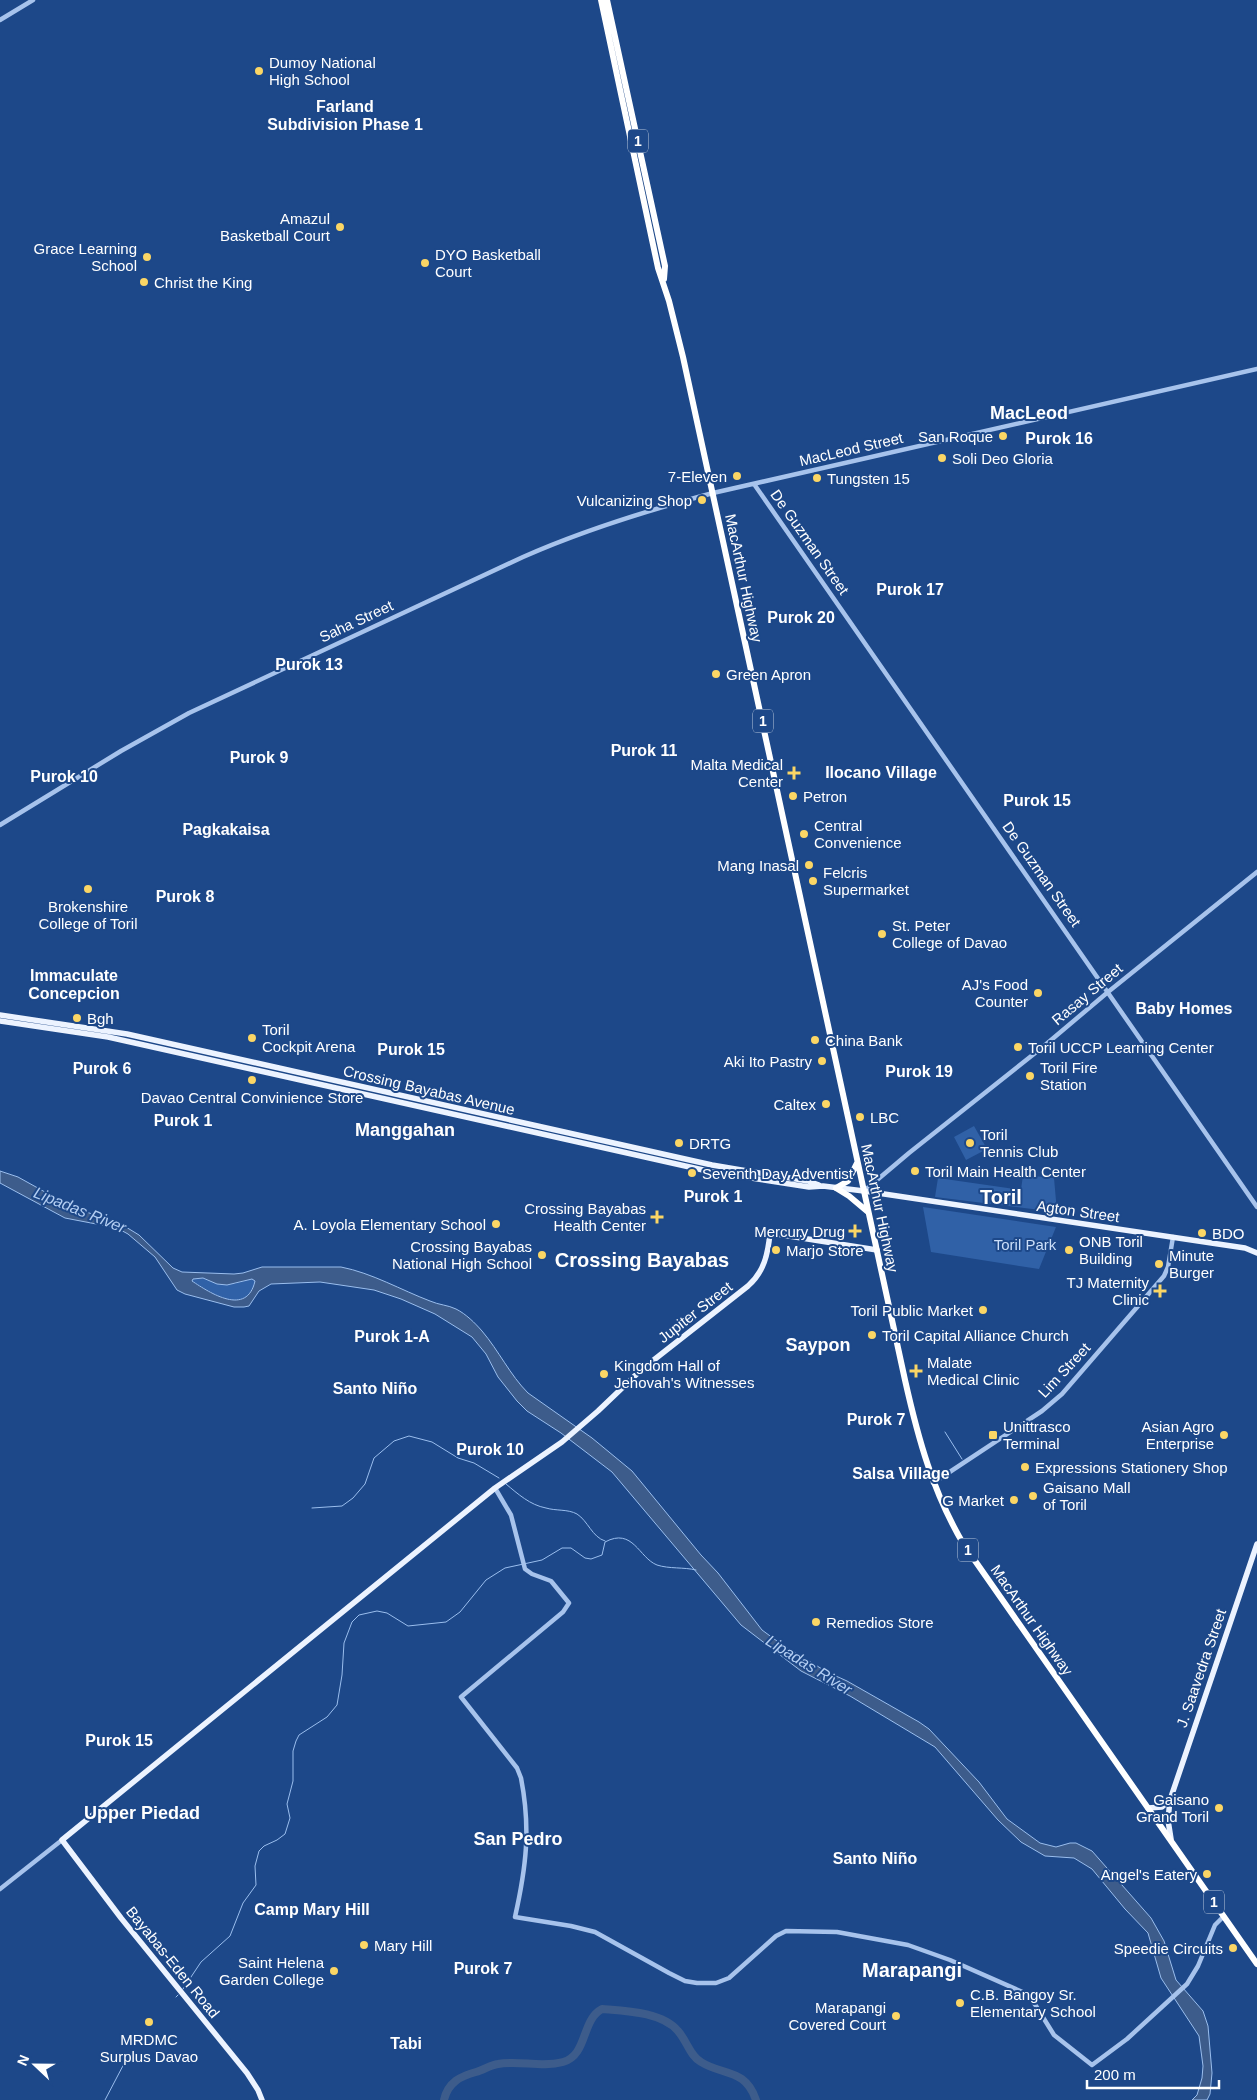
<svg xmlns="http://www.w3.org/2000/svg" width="1257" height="2100" viewBox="0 0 1257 2100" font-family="Arial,sans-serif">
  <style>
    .green { fill: #3061a7 }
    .water { fill: #3d5c8b; stroke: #9abeee; fill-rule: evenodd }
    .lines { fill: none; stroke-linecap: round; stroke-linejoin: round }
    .stream { stroke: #9abeee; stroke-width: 1 }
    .river { stroke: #3d5c8b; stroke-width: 8 }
    .minor { stroke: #a7c3ec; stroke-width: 4.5 }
    .major { stroke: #ecf3ff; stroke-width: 5.5 }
    .highway { stroke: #fff; stroke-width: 6 }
    .poi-dot { fill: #fbd665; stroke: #1d4889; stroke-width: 2 }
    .labels { text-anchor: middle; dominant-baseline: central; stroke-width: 4; stroke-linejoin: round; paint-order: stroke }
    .shield { fill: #1d4889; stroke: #bbc8dc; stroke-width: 1 }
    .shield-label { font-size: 14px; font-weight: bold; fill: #fff }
    .poi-label { font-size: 15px; fill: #fff; stroke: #1d4889; text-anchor: start }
    .street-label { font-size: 15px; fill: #fff; stroke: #1d4889 }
    .park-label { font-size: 15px; fill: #ccdff9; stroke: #1d4889 }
    .neighbourhood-label { font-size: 16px; font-weight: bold; fill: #fff; stroke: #1d4889 }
    .water-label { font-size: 16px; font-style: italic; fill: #b3cef3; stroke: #1d4889 }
    .quarter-label { font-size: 18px; font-weight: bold; fill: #fff; stroke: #1d4889 }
    .district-label { font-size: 20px; font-weight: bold; fill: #fff; stroke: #1d4889 }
  </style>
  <rect width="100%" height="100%" fill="#1d4889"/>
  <!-- green -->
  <path class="green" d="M 974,1126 L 987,1149 L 966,1160 L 954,1137 Z
    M 1023,1175 L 1054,1178 L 1057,1212 L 935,1197 L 938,1178 L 1021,1190 Z
    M 923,1207 L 1056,1227 L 1039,1269 L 931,1252 Z
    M 203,1278 L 217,1284 L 234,1284 L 252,1279 L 255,1281 C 247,1318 211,1292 192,1281 L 192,1279 Z"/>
  <!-- water -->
  <path class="water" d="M 0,1171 L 18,1177 L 72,1207 L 121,1224 L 139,1235 L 173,1268 L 182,1272 L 234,1274 L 243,1273 L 262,1267 L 341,1267 C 372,1273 401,1290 430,1301 C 439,1305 448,1305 456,1309 C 466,1314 475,1323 482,1331 C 499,1351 510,1375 528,1393 L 592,1438 L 632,1471 L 701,1555 L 718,1573 L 762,1630 L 781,1644 L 827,1672 L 847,1681 L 919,1722 L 929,1729 L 979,1782 L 1007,1819 L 1040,1843 L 1056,1847 L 1070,1843 L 1076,1843 L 1092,1851 L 1151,1918 L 1164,1941 L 1176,1980 L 1203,2011 L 1208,2026 L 1212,2073 L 1210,2094 L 1207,2100 L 1192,2100 L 1197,2095 L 1202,2078 L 1203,2066 L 1199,2036 L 1161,1978 L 1148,1933 L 1125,1909 L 1092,1869 L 1074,1858 L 1045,1856 L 1021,1842 L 998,1820 L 935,1747 L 850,1696 L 801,1671 L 741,1625 L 612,1472 L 561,1433 L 527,1411 L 517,1401 L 498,1377 L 486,1354 L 472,1337 L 435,1314 L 401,1299 L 374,1290 L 320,1282 L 271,1284 L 259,1291 L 249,1306 L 244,1307 L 234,1307 L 185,1294 L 177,1290 L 155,1257 L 128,1234 L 117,1228 L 65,1218 L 0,1183 ZM 203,1278 L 217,1284 L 227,1285 L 252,1279 L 255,1281 C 247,1317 210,1293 192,1281 L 193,1279 Z"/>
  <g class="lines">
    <!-- stream -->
    <path class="stream" d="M 945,1432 L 962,1459
      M 506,1484 C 518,1494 530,1505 546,1508 C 556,1511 568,1509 577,1514 C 588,1521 592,1537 605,1541
      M 312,1508 L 342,1506 L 353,1498 L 365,1484 L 374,1458 L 394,1441 L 409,1436 L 432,1442 L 458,1458 L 474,1463 L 499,1478
      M 183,1989 L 201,1962 L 230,1936 L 243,1903 L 256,1885 L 255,1866 L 259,1851 L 264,1846 L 277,1840 L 285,1834 L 290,1818 L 287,1804 L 293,1781 L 293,1751 L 296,1741 L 299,1735 L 327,1717 L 337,1705 L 342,1675 L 344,1643 L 352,1622 L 359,1615 L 377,1611 L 387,1613 L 408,1626 L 446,1622 L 460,1612 L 486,1580 L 505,1568 L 542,1560 L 562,1548 L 571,1548 L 585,1558 L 591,1559 L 602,1555 L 605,1542 C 633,1527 639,1558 657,1565 C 669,1569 684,1567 696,1570
      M 176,1997 L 178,1995
      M 105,2100 L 126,2060"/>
    <!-- river -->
    <path class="river" d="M 444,2100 C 448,2082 461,2076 476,2072 C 484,2070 490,2065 498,2064 C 519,2060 542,2068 563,2062 C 588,2055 581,2020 602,2009 C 626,2011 662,2012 678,2031 C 687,2041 690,2056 701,2062 C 723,2076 745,2068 756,2100"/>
    <!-- minor -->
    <path class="minor" d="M 0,20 L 33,0
      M 754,484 L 1257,1207
      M 0,825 L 121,751 L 189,713 L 523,557 C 584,530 649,510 713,493 L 1257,369
      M 864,1191 L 909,1153 L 1044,1046 L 1108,992 L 1257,872
      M 933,1483 L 1042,1411 L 1062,1394 L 1164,1276 L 1168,1267 L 1173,1237
      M 495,1488 L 511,1515 L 525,1569 L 532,1574 L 551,1581 L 569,1603 L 563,1612 L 461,1697 L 517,1768 L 521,1778 C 531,1829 526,1868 515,1917 L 571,1926 L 595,1932 L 669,1973 L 685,1981 L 697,1983 L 716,1983 L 729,1978 L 776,1936 L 786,1931 L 837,1932 L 908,1945 L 950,1960 L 1027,1994 L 1036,2006 L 1054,2035 L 1092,2065 L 1127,2039 L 1187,1984 L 1198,1966 L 1215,1925 L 1224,1916
      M 0,1889 L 62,1840"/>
    <!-- major -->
    <path class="major" d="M 0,1015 L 127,1034 L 712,1165 L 808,1181 L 819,1185
      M 0,1021 L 108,1037 L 712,1172 L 809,1187 L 823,1186 L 864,1191 L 1218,1244 L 1245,1248 L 1257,1253
      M 873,1183 L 872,1189 L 877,1193
      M 1148,1808 L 1162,1807 L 1170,1800
      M 1171,1839 L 1168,1820 L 1170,1800 L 1257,1544
      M 262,2100 L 258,2090 L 247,2073 L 121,1918 L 62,1840 L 495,1488 L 562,1442 L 598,1411 L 641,1370 L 748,1286 C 764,1272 768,1254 770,1233 L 877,1250"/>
    <!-- highway -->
    <path class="highway" d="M 601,0 L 658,268 L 669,301 L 683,357 L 905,1380 C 918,1438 933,1493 964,1545 L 1257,1964
      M 607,0 L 665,266 L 664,279
      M 836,1188 L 849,1196 L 868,1212
      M 836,1188 L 848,1181 L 857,1163"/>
  </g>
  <!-- markers -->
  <g class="poi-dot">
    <circle cx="259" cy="71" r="5"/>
    <circle cx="340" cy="227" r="5"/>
    <circle cx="147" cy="257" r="5"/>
    <circle cx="425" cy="263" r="5"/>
    <circle cx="144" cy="282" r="5"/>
    <circle cx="1003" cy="436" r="5"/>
    <circle cx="942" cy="458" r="5"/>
    <circle cx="737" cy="476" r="5"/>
    <circle cx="817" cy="478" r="5"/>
    <circle cx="702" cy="500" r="5"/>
    <circle cx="716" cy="674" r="5"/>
    <path d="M791.5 765.5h5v5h5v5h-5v5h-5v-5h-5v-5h5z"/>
    <circle cx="793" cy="796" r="5"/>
    <circle cx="804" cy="834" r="5"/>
    <circle cx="809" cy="865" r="5"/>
    <circle cx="813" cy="881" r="5"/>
    <circle cx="88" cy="889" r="5"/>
    <circle cx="882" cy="934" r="5"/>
    <circle cx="1038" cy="993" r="5"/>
    <circle cx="77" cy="1018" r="5"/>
    <circle cx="252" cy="1038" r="5"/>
    <circle cx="815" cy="1040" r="5"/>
    <circle cx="1018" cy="1047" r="5"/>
    <circle cx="822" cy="1061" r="5"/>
    <circle cx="1030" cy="1076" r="5"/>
    <circle cx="252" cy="1080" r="5"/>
    <circle cx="826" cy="1104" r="5"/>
    <circle cx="860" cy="1117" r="5"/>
    <circle cx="679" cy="1143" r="5"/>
    <circle cx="970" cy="1143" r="5"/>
    <circle cx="915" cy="1171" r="5"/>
    <circle cx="692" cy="1173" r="5"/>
    <path d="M654.5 1209.5h5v5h5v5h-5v5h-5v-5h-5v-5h5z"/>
    <circle cx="496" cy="1224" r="5"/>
    <path d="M852.5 1223.5h5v5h5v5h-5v5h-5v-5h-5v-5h5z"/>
    <circle cx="1202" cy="1233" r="5"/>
    <circle cx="776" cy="1250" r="5"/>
    <circle cx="1069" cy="1250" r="5"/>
    <circle cx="542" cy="1255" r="5"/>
    <circle cx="1159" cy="1264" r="5"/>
    <path d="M1157.5 1283.5h5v5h5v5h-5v5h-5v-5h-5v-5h5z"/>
    <circle cx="983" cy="1310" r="5"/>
    <circle cx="872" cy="1335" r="5"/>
    <path d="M913.5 1363.5h5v5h5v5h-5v5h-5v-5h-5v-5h5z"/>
    <circle cx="604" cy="1374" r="5"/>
    <rect x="988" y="1430" width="10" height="10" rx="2.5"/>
    <circle cx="1224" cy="1435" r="5"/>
    <circle cx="1025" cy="1467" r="5"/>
    <circle cx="1033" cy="1496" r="5"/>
    <circle cx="1014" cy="1500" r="5"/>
    <circle cx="816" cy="1622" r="5"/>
    <circle cx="1219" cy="1808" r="5"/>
    <circle cx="1207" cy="1874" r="5"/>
    <circle cx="364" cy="1945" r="5"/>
    <circle cx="1233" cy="1948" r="5"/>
    <circle cx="334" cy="1971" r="5"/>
    <circle cx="960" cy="2003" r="5"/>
    <circle cx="896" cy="2016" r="5"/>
    <circle cx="149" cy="2022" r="5"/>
  </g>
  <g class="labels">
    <!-- shield labels -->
    <g class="shield">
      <rect x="628" y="129.5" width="20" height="23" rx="4"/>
      <rect x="753" y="709.5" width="20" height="23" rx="4"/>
      <rect x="958" y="1538.5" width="20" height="23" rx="4"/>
      <rect x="1204" y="1890.5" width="20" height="23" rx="4"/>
    </g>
    <g class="shield-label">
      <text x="638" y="141">1</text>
      <text x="763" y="721">1</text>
      <text x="968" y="1550">1</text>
      <text x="1214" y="1902">1</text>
    </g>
    <!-- poi labels -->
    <g class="poi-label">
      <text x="269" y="62">Dumoy National<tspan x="269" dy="17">High School</tspan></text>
      <text x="330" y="218" text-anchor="end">Amazul<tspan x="330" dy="17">Basketball Court</tspan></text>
      <text x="137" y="248" text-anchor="end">Grace Learning<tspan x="137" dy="17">School</tspan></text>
      <text x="435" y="254">DYO Basketball<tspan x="435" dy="17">Court</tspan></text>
      <text x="154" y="282">Christ the King</text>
      <text x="993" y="436" text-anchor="end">San Roque</text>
      <text x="952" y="458">Soli Deo Gloria</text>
      <text x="727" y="476" text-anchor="end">7-Eleven</text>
      <text x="827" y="478">Tungsten 15</text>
      <text x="692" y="500" text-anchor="end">Vulcanizing Shop</text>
      <text x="726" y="674">Green Apron</text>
      <text x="783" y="764" text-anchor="end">Malta Medical<tspan x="783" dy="17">Center</tspan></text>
      <text x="803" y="796">Petron</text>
      <text x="814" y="825">Central<tspan x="814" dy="17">Convenience</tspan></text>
      <text x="799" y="865" text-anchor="end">Mang Inasal</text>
      <text x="823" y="872">Felcris<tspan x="823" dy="17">Supermarket</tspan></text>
      <text x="88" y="906" text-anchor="middle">Brokenshire<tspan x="88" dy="17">College of Toril</tspan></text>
      <text x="892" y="925">St. Peter<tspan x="892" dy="17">College of Davao</tspan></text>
      <text x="1028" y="984" text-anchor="end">AJ's Food<tspan x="1028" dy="17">Counter</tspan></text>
      <text x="87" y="1018">Bgh</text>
      <text x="262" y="1029">Toril<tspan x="262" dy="17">Cockpit Arena</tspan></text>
      <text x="825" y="1040">China Bank</text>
      <text x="1028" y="1047">Toril UCCP Learning Center</text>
      <text x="812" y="1061" text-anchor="end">Aki Ito Pastry</text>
      <text x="1040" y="1067">Toril Fire<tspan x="1040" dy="17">Station</tspan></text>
      <text x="252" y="1097" text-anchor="middle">Davao Central Convinience Store</text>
      <text x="816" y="1104" text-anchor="end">Caltex</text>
      <text x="870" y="1117">LBC</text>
      <text x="980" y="1134">Toril<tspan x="980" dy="17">Tennis Club</tspan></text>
      <text x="689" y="1143">DRTG</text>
      <text x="925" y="1171">Toril Main Health Center</text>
      <text x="702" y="1173">Seventh Day Adventist</text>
      <text x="646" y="1208" text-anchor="end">Crossing Bayabas<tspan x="646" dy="17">Health Center</tspan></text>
      <text x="486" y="1224" text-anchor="end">A. Loyola Elementary School</text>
      <text x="845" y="1231" text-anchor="end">Mercury Drug</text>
      <text x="1212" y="1233">BDO</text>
      <text x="1079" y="1241">ONB Toril<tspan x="1079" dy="17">Building</tspan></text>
      <text x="532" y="1246" text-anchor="end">Crossing Bayabas<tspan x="532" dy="17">National High School</tspan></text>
      <text x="786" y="1250">Marjo Store</text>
      <text x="1169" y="1255">Minute<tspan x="1169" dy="17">Burger</tspan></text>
      <text x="1149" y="1282" text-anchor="end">TJ Maternity<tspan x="1149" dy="17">Clinic</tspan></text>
      <text x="973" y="1310" text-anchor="end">Toril Public Market</text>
      <text x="882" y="1335">Toril Capital Alliance Church</text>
      <text x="927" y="1362">Malate<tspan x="927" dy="17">Medical Clinic</tspan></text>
      <text x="614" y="1365">Kingdom Hall of<tspan x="614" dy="17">Jehovah's Witnesses</tspan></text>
      <text x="1003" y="1426">Unittrasco<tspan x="1003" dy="17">Terminal</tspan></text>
      <text x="1214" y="1426" text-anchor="end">Asian Agro<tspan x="1214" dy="17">Enterprise</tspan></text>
      <text x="1035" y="1467">Expressions Stationery Shop</text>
      <text x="1043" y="1487">Gaisano Mall<tspan x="1043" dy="17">of Toril</tspan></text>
      <text x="1004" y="1500" text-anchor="end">G Market</text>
      <text x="826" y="1622">Remedios Store</text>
      <text x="1209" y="1799" text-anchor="end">Gaisano<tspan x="1209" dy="17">Grand Toril</tspan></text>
      <text x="1197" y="1874" text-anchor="end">Angel's Eatery</text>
      <text x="374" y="1945">Mary Hill</text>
      <text x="1223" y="1948" text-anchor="end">Speedie Circuits</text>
      <text x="324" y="1962" text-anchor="end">Saint Helena<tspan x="324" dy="17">Garden College</tspan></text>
      <text x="970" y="1994">C.B. Bangoy Sr.<tspan x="970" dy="17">Elementary School</tspan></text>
      <text x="886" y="2007" text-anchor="end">Marapangi<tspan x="886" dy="17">Covered Court</tspan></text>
      <text x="149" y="2039" text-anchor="middle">MRDMC<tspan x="149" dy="17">Surplus Davao</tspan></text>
    </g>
    <!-- street labels -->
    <g class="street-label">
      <text transform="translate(851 449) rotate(-13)">MacLeod Street</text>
      <text transform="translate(810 542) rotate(55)">De Guzman Street</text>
      <text transform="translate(744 578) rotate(78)">MacArthur Highway</text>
      <text transform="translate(356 621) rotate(-25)">Saha Street</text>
      <text transform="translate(1042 874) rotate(55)">De Guzman Street</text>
      <text transform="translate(1087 994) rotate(-40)">Rasay Street</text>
      <text transform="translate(429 1090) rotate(13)">Crossing Bayabas Avenue</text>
      <text transform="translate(880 1208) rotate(78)">MacArthur Highway</text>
      <text transform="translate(1078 1211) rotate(8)">Agton Street</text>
      <text transform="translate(695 1312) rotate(-38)">Jupiter Street</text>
      <text transform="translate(1064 1370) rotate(-47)">Lim Street</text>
      <text transform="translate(1032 1620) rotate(55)">MacArthur Highway</text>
      <text transform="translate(1201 1668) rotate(-71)">J. Saavedra Street</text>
      <text transform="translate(173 1962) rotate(51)">Bayabas-Eden Road</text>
    </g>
    <!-- park labels -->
    <g class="park-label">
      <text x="1025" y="1244">Toril Park</text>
    </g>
    <!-- neighbourhood labels -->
    <g class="neighbourhood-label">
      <text x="345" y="106">Farland<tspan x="345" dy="18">Subdivision Phase 1</tspan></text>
      <text x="1059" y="438">Purok 16</text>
      <text x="910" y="589">Purok 17</text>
      <text x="801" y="617">Purok 20</text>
      <text x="309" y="664">Purok 13</text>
      <text x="644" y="750">Purok 11</text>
      <text x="259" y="757">Purok 9</text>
      <text x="881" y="772">Ilocano Village</text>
      <text x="64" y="776">Purok 10</text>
      <text x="1037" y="800">Purok 15</text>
      <text x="226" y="829">Pagkakaisa</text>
      <text x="185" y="896">Purok 8</text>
      <text x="74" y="975">Immaculate<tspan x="74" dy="18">Concepcion</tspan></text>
      <text x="1184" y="1008">Baby Homes</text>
      <text x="411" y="1049">Purok 15</text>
      <text x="102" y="1068">Purok 6</text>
      <text x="919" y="1071">Purok 19</text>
      <text x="183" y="1120">Purok 1</text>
      <text x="713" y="1196">Purok 1</text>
      <text x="392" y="1336">Purok 1-A</text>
      <text x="375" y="1388">Santo Niño</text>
      <text x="876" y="1419">Purok 7</text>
      <text x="490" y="1449">Purok 10</text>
      <text x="901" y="1473">Salsa Village</text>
      <text x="119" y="1740">Purok 15</text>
      <text x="875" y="1858">Santo Niño</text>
      <text x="312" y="1909">Camp Mary Hill</text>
      <text x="483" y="1968">Purok 7</text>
      <text x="406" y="2043">Tabi</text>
    </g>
    <!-- water labels -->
    <g class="water-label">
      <text transform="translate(80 1210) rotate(22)">Lipadas River</text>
      <text transform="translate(809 1665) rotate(32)">Lipadas River</text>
    </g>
    <!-- quarter labels -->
    <g class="quarter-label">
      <text x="1029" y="413">MacLeod</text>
      <text x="405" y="1130">Manggahan</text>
      <text x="818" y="1345">Saypon</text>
      <text x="142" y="1813">Upper Piedad</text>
      <text x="518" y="1839">San Pedro</text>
    </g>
    <!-- district labels -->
    <g class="district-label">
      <text x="1001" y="1197">Toril</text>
      <text x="642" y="1260">Crossing Bayabas</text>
      <text x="912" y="1970">Marapangi</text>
    </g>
  </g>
  <!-- north arrow -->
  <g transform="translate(35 2065) rotate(292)" stroke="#1d4889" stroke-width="4" paint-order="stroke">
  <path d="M0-4L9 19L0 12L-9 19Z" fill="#ffffff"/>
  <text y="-8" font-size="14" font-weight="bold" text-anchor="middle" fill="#ffffff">N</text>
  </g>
  <!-- scale -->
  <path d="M1087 2080v8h132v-8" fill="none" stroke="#ffffff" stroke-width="2.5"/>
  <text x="1094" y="2080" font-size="15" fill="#ffffff" stroke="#1d4889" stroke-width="4" paint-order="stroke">200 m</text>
</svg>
